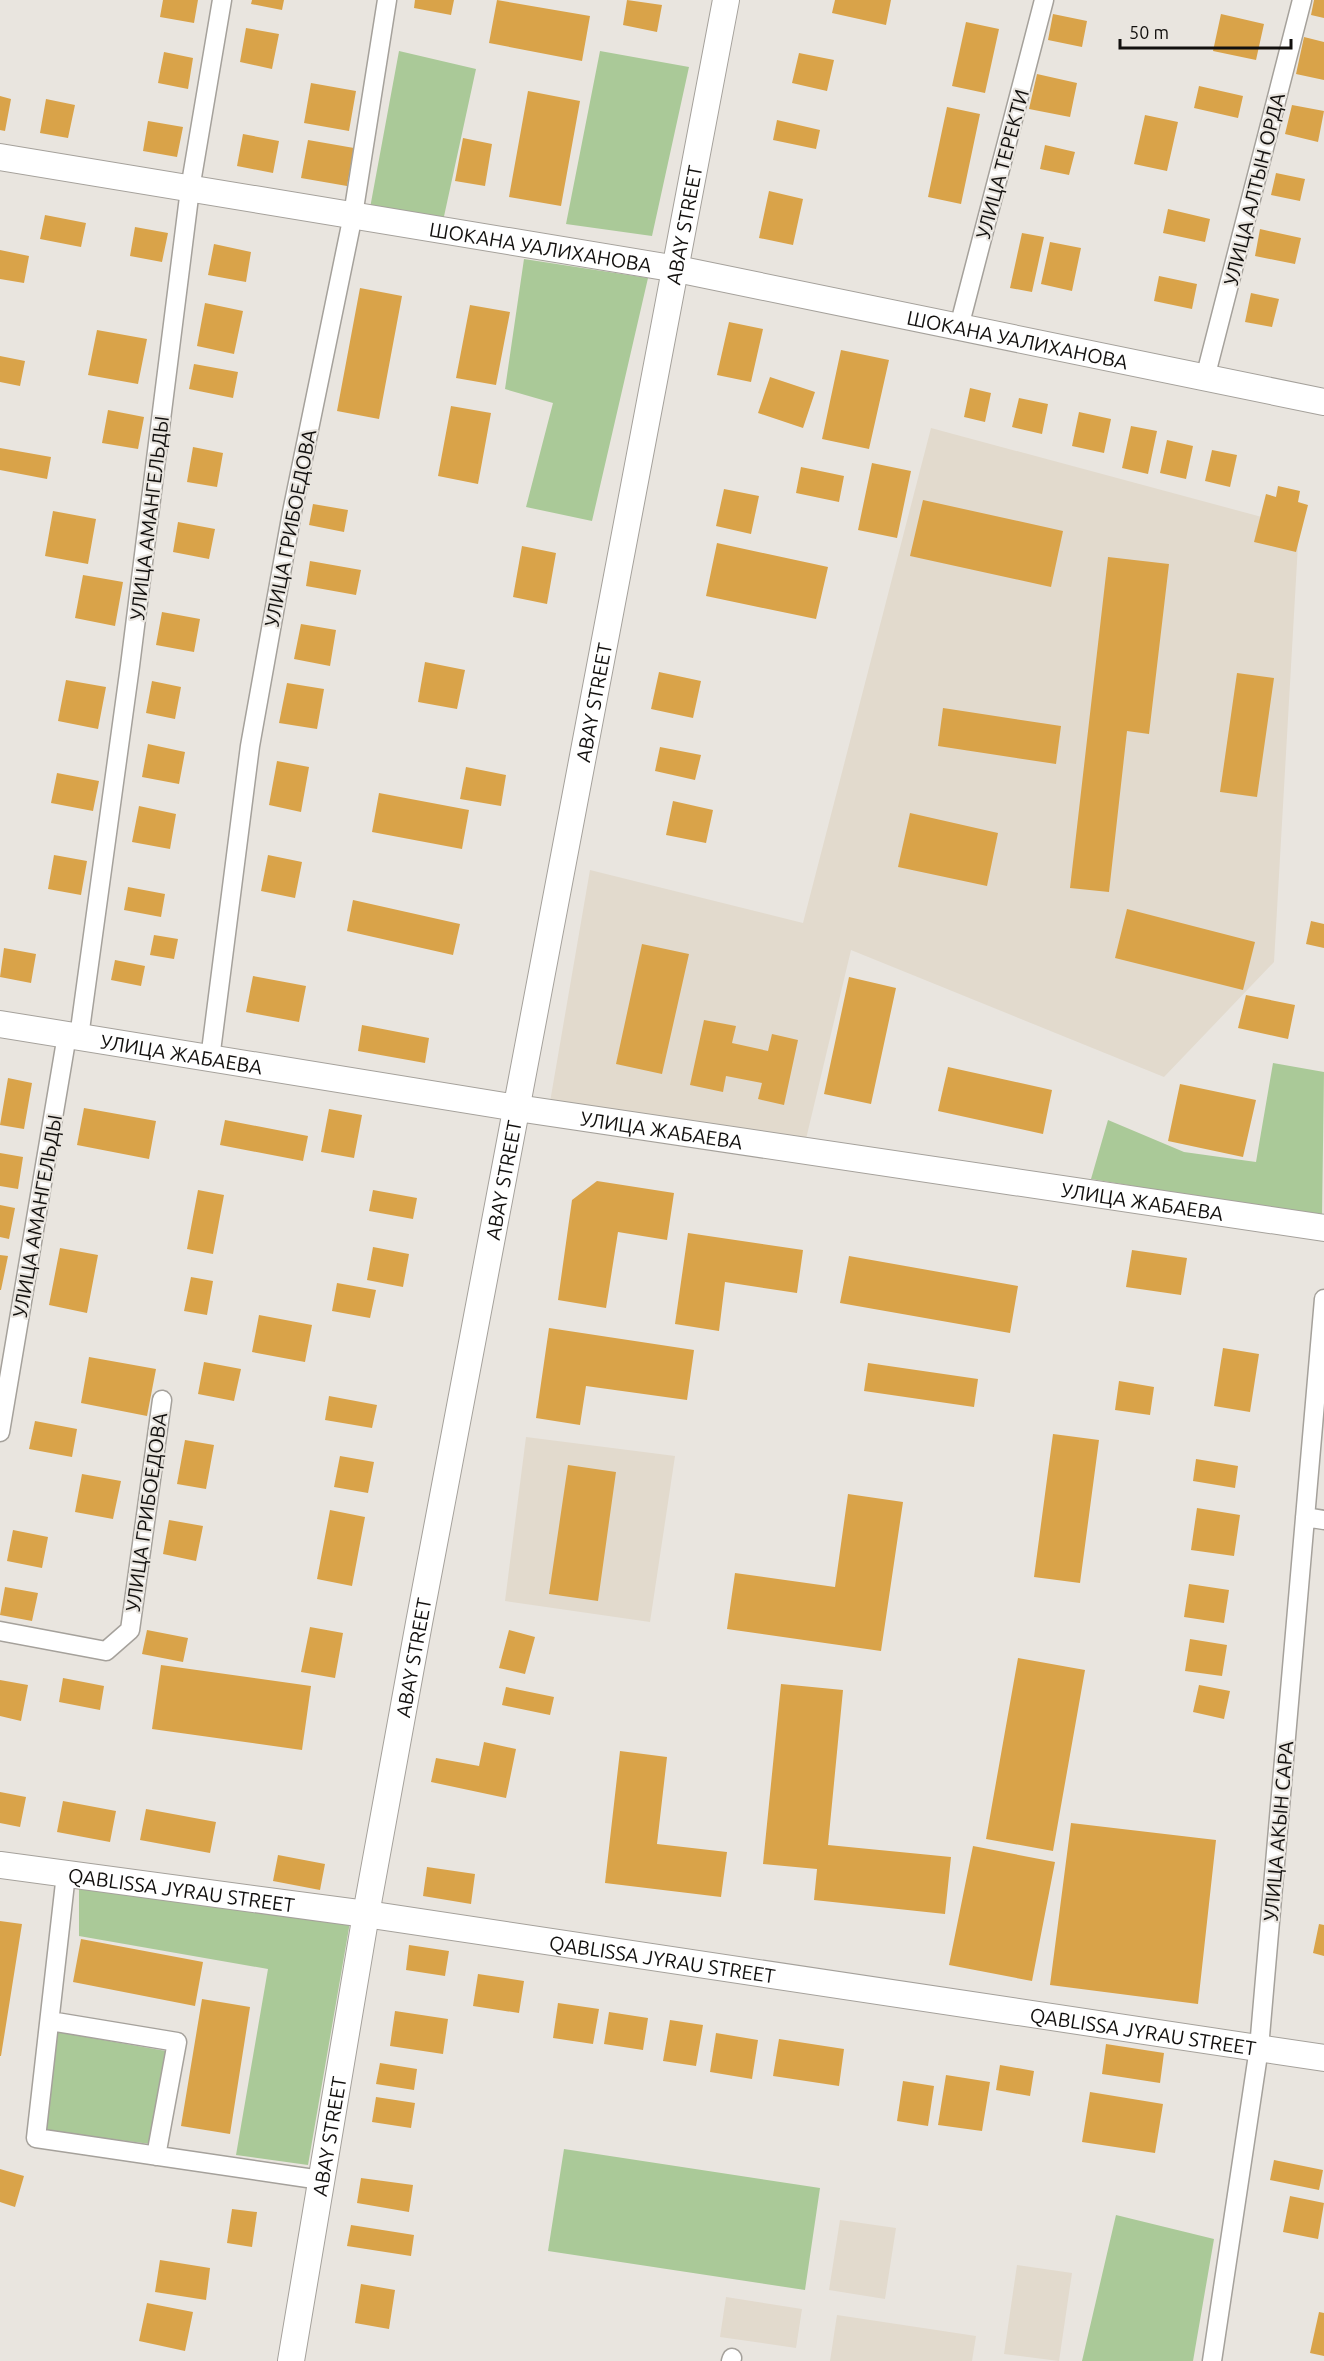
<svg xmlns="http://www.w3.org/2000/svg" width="1324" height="2361" viewBox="0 0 1324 2361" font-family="Ubuntu,sans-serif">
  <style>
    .built { fill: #e2dacd }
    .green { fill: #aac998 }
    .building { fill: #d9a349 }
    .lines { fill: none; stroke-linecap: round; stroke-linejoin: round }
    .street-casing { stroke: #a5a19b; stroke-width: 21 }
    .secondary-casing { stroke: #a5a19b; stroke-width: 28 }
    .street { stroke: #fff; stroke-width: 18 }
    .secondary { stroke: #fff; stroke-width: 26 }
    .labels { text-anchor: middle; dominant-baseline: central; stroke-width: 4.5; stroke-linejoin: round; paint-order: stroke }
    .street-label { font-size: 20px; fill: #12100e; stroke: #e9e5df }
  </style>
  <rect width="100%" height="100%" fill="#e9e5df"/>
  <!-- built -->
  <path class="built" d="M 931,428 L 1299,527 L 1274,962 L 1164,1077 L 851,950 L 806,1139 L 550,1102 L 590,870 L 803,923 Z
    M 526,1437 L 675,1456 L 650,1622 L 505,1601 Z
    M 840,2220 L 896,2228 L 885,2299 L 829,2290 Z
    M 1017,2265 L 1072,2273 L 1059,2361 L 1004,2354 Z
    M 726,2297 L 802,2309 L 796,2348 L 720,2337 Z
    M 837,2315 L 976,2336 L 972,2361 L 830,2361 Z"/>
  <!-- green -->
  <path class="green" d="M 399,51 L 476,69 L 443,221 L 370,208 Z
    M 600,51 L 689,67 L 652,236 L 566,224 Z
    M 524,259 L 648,278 L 592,521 L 526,507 L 553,403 L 505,389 Z
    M 1273,1063 L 1324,1072 L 1322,1217 L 1091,1179 L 1108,1120 L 1184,1152 L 1256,1162 Z
    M 79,1884 L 350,1922 L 308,2165 L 236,2155 L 268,1969 L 79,1936 Z
    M 58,2032 L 166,2051 L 151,2144 L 46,2131 Z
    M 564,2149 L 820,2188 L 805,2290 L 548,2251 Z
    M 1116,2215 L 1214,2239 L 1193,2361 L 1082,2361 Z"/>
  <!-- building -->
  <path class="building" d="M 163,0 L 198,0 L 194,23 L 160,17 Z
    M 252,0 L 284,0 L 282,10 L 251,4 Z
    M 415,0 L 454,0 L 451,15 L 414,8 Z
    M 497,0 L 590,16 L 582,61 L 489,43 Z
    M 627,0 L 662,5 L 657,32 L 623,25 Z
    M 835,0 L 891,0 L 886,25 L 832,13 Z
    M 1314,0 L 1324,0 L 1324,18 L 1311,15 Z
    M 1053,14 L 1087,21 L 1082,47 L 1048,40 Z
    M 1221,14 L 1264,24 L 1256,60 L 1213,51 Z
    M 966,22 L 999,29 L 985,93 L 952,86 Z
    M 246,28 L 279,34 L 272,69 L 240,62 Z
    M 1304,37 L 1324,42 L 1324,80 L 1296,74 Z
    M 164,52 L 193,58 L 188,89 L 158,83 Z
    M 799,53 L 834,60 L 827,91 L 792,83 Z
    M 1037,74 L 1077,83 L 1070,117 L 1029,109 Z
    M 311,83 L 356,91 L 349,131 L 304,123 Z
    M 1199,86 L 1243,96 L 1238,118 L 1194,108 Z
    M 528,91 L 580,101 L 561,206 L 509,197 Z
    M 0,96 L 11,99 L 5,131 L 0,130 Z
    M 46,99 L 75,105 L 68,138 L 40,133 Z
    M 1292,105 L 1324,111 L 1318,142 L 1285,134 Z
    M 947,107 L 980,114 L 961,204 L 928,197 Z
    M 1145,115 L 1178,122 L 1167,171 L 1134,164 Z
    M 777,120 L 820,130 L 816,149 L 773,140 Z
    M 148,121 L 183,127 L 177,157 L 143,151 Z
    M 243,134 L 279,141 L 273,173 L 237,166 Z
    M 463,138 L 492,144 L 485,186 L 455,181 Z
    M 308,140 L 354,148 L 347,186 L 301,178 Z
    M 1045,145 L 1075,152 L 1069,175 L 1040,169 Z
    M 1276,173 L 1305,179 L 1300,201 L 1271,195 Z
    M 769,191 L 803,199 L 793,245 L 759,238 Z
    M 1168,209 L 1210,219 L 1205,242 L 1163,233 Z
    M 45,215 L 86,223 L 81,247 L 40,239 Z
    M 135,227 L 168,233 L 162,262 L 130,256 Z
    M 1260,229 L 1301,238 L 1295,264 L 1255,256 Z
    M 1022,233 L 1044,237 L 1032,292 L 1010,288 Z
    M 1050,242 L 1081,248 L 1072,291 L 1041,284 Z
    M 214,244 L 251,252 L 246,282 L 208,275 Z
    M 0,250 L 29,256 L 24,283 L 0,279 Z
    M 1159,276 L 1197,284 L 1192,309 L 1154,301 Z
    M 360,288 L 402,296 L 379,419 L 337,411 Z
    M 1251,293 L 1279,299 L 1272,327 L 1245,322 Z
    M 205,303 L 243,311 L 234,354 L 197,346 Z
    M 470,305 L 510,312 L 496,385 L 456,378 Z
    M 729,322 L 763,329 L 751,382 L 717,375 Z
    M 97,330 L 147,339 L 138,384 L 88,375 Z
    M 841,350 L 889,360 L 869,449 L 822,439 Z
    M 0,356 L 25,361 L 20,386 L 0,382 Z
    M 194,364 L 238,372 L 233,398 L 189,389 Z
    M 770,377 L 815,392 L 803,428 L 758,413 Z
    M 970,388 L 991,393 L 985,422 L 964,417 Z
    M 1019,398 L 1048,404 L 1042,434 L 1012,427 Z
    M 451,406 L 491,413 L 478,484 L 438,476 Z
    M 108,410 L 144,417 L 138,449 L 102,443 Z
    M 1079,412 L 1111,419 L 1104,453 L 1072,446 Z
    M 1131,426 L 1157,431 L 1148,474 L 1122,468 Z
    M 1167,440 L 1193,446 L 1186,479 L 1160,473 Z
    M 193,447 L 223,453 L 217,487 L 187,482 Z
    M 0,448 L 51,457 L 47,479 L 0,470 Z
    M 1212,450 L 1237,455 L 1230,487 L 1205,481 Z
    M 872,463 L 911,471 L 897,538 L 858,530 Z
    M 801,467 L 844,476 L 839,502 L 796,493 Z
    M 1278,486 L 1300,491 L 1298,502 L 1308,505 L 1296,552 L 1254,542 L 1266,494 L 1276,497 Z
    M 724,489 L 759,496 L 751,534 L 716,526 Z
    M 923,500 L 1063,531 L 1051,587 L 910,556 Z
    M 313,504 L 348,510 L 344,532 L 309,525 Z
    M 53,511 L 96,519 L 88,564 L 45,556 Z
    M 178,522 L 215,529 L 209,559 L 173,552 Z
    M 717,543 L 828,567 L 816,619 L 706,596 Z
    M 522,546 L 556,553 L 547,604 L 513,597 Z
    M 1108,557 L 1169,564 L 1149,734 L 1127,731 L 1109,892 L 1070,888 Z
    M 310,561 L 361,570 L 356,595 L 306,586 Z
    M 83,575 L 123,582 L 115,626 L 75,618 Z
    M 162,612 L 200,619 L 194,652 L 156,645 Z
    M 301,624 L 336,630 L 330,666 L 294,659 Z
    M 425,662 L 465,670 L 457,709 L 418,702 Z
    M 659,672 L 701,681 L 693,718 L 651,709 Z
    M 1237,673 L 1274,678 L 1257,797 L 1220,792 Z
    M 66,680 L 106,687 L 98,729 L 58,721 Z
    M 152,681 L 181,687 L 175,719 L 146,713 Z
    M 287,683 L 324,689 L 317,729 L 279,723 Z
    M 943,708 L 1061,726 L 1056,764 L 938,746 Z
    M 148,744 L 185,752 L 179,784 L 142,777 Z
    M 660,747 L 701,755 L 695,780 L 655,771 Z
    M 277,761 L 309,767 L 301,812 L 269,805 Z
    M 466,767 L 506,775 L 501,806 L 460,799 Z
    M 57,773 L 99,781 L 93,811 L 51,803 Z
    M 379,793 L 469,810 L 462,849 L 372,832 Z
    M 673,801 L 713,810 L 706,843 L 666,835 Z
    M 139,806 L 176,814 L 170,849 L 132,842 Z
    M 910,813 L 998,833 L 987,886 L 898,867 Z
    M 54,855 L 87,861 L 81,895 L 48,889 Z
    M 268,855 L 302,862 L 295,898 L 261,891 Z
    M 128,887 L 165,894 L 161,917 L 124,910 Z
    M 353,900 L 460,924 L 453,955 L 347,931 Z
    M 1127,909 L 1255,942 L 1243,990 L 1115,958 Z
    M 1311,921 L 1324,924 L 1324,948 L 1306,944 Z
    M 154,935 L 178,939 L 174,959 L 150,955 Z
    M 642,944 L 689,954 L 662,1074 L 616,1064 Z
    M 4,948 L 36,954 L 31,983 L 0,977 Z
    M 115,960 L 145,966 L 141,986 L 111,980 Z
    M 253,976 L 306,986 L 299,1022 L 246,1012 Z
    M 849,977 L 896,988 L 871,1104 L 824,1094 Z
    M 1246,995 L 1295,1005 L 1288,1039 L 1238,1028 Z
    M 704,1020 L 736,1026 L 732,1043 L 768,1051 L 772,1034 L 798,1040 L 784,1105 L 758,1099 L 762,1083 L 726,1076 L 723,1092 L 690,1085 Z
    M 362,1025 L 429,1038 L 425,1063 L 358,1051 Z
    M 948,1067 L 1052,1090 L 1043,1134 L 938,1111 Z
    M 8,1078 L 32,1083 L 24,1129 L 0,1125 Z
    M 1180,1084 L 1256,1100 L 1243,1157 L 1168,1141 Z
    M 84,1108 L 156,1121 L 149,1159 L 77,1145 Z
    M 329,1109 L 362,1115 L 354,1158 L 321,1152 Z
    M 225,1120 L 308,1136 L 303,1161 L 220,1145 Z
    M 0,1153 L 23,1157 L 18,1189 L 0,1186 Z
    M 597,1181 L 674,1193 L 667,1240 L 618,1232 L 606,1308 L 558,1300 L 572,1200 Z
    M 198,1190 L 224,1195 L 213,1254 L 187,1249 Z
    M 373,1190 L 417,1198 L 413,1219 L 369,1211 Z
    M 0,1205 L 15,1208 L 9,1239 L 0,1237 Z
    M 688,1233 L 803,1250 L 797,1293 L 725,1282 L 719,1331 L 675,1324 Z
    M 373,1247 L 409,1254 L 403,1287 L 367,1280 Z
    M 60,1248 L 98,1255 L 87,1313 L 49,1305 Z
    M 1132,1250 L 1187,1258 L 1181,1295 L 1126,1287 Z
    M 0,1255 L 8,1256 L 1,1290 L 0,1290 Z
    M 849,1256 L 1018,1286 L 1010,1333 L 840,1303 Z
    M 191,1277 L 213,1281 L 207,1315 L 184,1311 Z
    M 337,1283 L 376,1290 L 370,1318 L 332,1311 Z
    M 259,1315 L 312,1325 L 305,1362 L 252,1352 Z
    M 549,1328 L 694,1350 L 687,1400 L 586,1386 L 580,1425 L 536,1418 Z
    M 1223,1348 L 1259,1354 L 1250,1412 L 1214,1406 Z
    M 89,1357 L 156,1369 L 147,1416 L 81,1403 Z
    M 204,1362 L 241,1369 L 234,1401 L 198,1394 Z
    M 868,1363 L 978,1379 L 974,1407 L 864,1391 Z
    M 1119,1381 L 1154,1387 L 1150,1415 L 1115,1410 Z
    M 329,1396 L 377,1405 L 372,1428 L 325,1420 Z
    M 35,1421 L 77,1429 L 72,1457 L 29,1449 Z
    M 1053,1434 L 1099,1440 L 1080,1583 L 1034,1577 Z
    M 185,1440 L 214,1445 L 206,1489 L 177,1484 Z
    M 340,1456 L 374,1462 L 368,1493 L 334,1487 Z
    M 1196,1459 L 1238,1466 L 1235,1488 L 1193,1481 Z
    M 568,1465 L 616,1472 L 598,1601 L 549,1594 Z
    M 82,1474 L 121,1481 L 113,1519 L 75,1512 Z
    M 848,1494 L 903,1502 L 881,1651 L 727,1629 L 735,1573 L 835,1587 Z
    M 1197,1508 L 1240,1515 L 1234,1556 L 1191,1550 Z
    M 330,1510 L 365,1517 L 352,1586 L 317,1579 Z
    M 169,1520 L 203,1526 L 196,1561 L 163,1554 Z
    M 13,1530 L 48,1537 L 42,1568 L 7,1561 Z
    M 1189,1584 L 1229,1590 L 1224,1623 L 1184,1617 Z
    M 5,1587 L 38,1593 L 32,1621 L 0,1615 Z
    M 310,1627 L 343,1633 L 335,1678 L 301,1672 Z
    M 147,1630 L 188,1638 L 183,1662 L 142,1654 Z
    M 509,1630 L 535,1637 L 525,1674 L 499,1668 Z
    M 1190,1639 L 1227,1645 L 1222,1676 L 1185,1671 Z
    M 1018,1658 L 1085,1670 L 1053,1851 L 986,1839 Z
    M 161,1665 L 311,1686 L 302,1750 L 152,1729 Z
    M 63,1678 L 104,1686 L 100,1710 L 59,1702 Z
    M 0,1680 L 28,1685 L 21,1721 L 0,1716 Z
    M 781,1684 L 843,1690 L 828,1845 L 951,1857 L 945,1914 L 814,1900 L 817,1869 L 763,1864 Z
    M 1199,1685 L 1230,1691 L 1224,1719 L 1193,1712 Z
    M 506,1687 L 554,1697 L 550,1715 L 502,1705 Z
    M 484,1742 L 516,1749 L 506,1798 L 431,1782 L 436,1758 L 479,1766 Z
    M 620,1751 L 667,1757 L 657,1844 L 727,1852 L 721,1897 L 605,1883 Z
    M 0,1792 L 26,1797 L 20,1827 L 0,1823 Z
    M 63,1801 L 116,1811 L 110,1842 L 57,1832 Z
    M 146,1809 L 216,1822 L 210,1853 L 140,1840 Z
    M 1071,1823 L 1216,1840 L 1198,2004 L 1050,1985 Z
    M 973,1846 L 1055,1862 L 1032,1981 L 949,1965 Z
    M 278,1855 L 325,1864 L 320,1890 L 273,1881 Z
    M 427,1867 L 475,1874 L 471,1904 L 423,1896 Z
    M 0,1921 L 22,1924 L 1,2056 L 0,2056 Z
    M 1319,1924 L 1324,1925 L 1324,1956 L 1313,1953 Z
    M 81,1939 L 203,1962 L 195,2006 L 73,1982 Z
    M 409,1945 L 449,1951 L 445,1976 L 406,1970 Z
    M 478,1974 L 524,1981 L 519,2013 L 473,2006 Z
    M 202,1999 L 250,2007 L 230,2134 L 181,2126 Z
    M 558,2003 L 599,2009 L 593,2044 L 553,2038 Z
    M 395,2011 L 448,2019 L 443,2054 L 390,2046 Z
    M 609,2012 L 648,2018 L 643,2050 L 604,2044 Z
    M 670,2020 L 703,2025 L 696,2066 L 663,2061 Z
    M 716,2033 L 758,2040 L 752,2079 L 710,2072 Z
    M 779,2039 L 844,2049 L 839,2086 L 773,2076 Z
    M 1106,2044 L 1164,2053 L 1160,2083 L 1102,2074 Z
    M 380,2063 L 417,2069 L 414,2090 L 376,2084 Z
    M 1000,2065 L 1034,2071 L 1030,2096 L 996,2090 Z
    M 946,2075 L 990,2082 L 982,2131 L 938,2125 Z
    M 903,2081 L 934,2086 L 928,2126 L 897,2121 Z
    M 1090,2092 L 1163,2104 L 1155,2153 L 1082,2142 Z
    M 376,2097 L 415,2103 L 411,2128 L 372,2122 Z
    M 1274,2160 L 1323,2170 L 1319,2190 L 1270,2180 Z
    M 0,2169 L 24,2176 L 15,2207 L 0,2202 Z
    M 361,2178 L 413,2185 L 409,2212 L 357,2203 Z
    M 1290,2196 L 1324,2203 L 1318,2239 L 1283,2232 Z
    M 232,2209 L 257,2212 L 252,2247 L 227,2243 Z
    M 351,2225 L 414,2235 L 411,2256 L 347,2246 Z
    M 160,2260 L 210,2268 L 206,2300 L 155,2292 Z
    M 361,2284 L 395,2290 L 389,2329 L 355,2323 Z
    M 147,2303 L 193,2312 L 185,2351 L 139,2341 Z
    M 1319,2312 L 1324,2313 L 1324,2356 L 1310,2353 Z"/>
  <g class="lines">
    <!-- street casing -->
    <g class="street-casing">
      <path id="street" d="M 959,327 L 1044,0
        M 1205,378 L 1302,0
        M 79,1037 L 130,666 L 190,189 L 222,0
        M 210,1059 L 250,746 L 292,512 L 353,215 L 387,0
        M 0,1432 L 67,1035
        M 1305,1517 L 1324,1520
        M 0,1631 L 106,1651 L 130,1630 L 162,1400
        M 66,1874 L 36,2138 L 321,2180
        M 50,2021 L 177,2042 L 156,2156
        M 731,2361 L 732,2358
        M 1212,2361 L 1259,2048 L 1324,1299"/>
    </g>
    <!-- secondary casing -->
    <g class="secondary-casing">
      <g id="secondary">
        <path id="s1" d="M 0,157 L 677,269 L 1324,402"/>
        <path id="s2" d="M 0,1024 L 517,1108 L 1324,1228"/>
        <path id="s3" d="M 0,1865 L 366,1914 L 1324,2058"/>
        <path id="s4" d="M 291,2361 L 366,1914 L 419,1623 L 726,0"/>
      </g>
    </g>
    <!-- street -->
    <use href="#street" class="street"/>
    <!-- secondary -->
    <use href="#secondary" class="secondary"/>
  </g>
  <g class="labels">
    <!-- street labels -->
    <g class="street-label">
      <text transform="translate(1002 164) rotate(-75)">УЛИЦА ТЕРЕКТИ</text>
      <text transform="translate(1254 189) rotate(-76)">УЛИЦА АЛТЫН ОРДА</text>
      <text stroke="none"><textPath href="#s4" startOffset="2172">ABAY STREET</textPath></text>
      <text stroke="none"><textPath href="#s1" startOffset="548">ШОКАНА УАЛИХАНОВА</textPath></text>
      <text stroke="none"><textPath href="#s1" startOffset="1034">ШОКАНА УАЛИХАНОВА</textPath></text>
      <text transform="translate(149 518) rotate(-83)">УЛИЦА АМАНГЕЛЬДЫ</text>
      <text transform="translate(290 528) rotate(-79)">УЛИЦА ГРИБОЕДОВА</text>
      <text stroke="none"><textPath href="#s4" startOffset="1686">ABAY STREET</textPath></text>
      <text stroke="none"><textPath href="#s2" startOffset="184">УЛИЦА ЖАБАЕВА</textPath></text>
      <text stroke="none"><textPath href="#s2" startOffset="670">УЛИЦА ЖАБАЕВА</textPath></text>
      <text stroke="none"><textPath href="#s4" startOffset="1200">ABAY STREET</textPath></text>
      <text stroke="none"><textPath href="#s2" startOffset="1156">УЛИЦА ЖАБАЕВА</textPath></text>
      <text transform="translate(37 1216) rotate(-80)">УЛИЦА АМАНГЕЛЬДЫ</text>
      <text transform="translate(146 1512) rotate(-82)">УЛИЦА ГРИБОЕДОВА</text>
      <text stroke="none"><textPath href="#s4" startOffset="714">ABAY STREET</textPath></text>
      <text transform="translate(1278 1831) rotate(-85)">УЛИЦА АКЫН САРА</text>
      <text stroke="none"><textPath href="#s3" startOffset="183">QABLISSA JYRAU STREET</textPath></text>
      <text stroke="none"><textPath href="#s3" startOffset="669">QABLISSA JYRAU STREET</textPath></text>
      <text stroke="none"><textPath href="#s3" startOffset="1155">QABLISSA JYRAU STREET</textPath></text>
      <text stroke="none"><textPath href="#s4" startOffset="228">ABAY STREET</textPath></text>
    </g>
  </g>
  <!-- scale -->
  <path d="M1120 39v9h171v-9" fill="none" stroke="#12100e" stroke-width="3"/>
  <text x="1129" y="39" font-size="18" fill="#12100e" stroke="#e9e5df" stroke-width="4.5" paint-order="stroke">50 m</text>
</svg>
